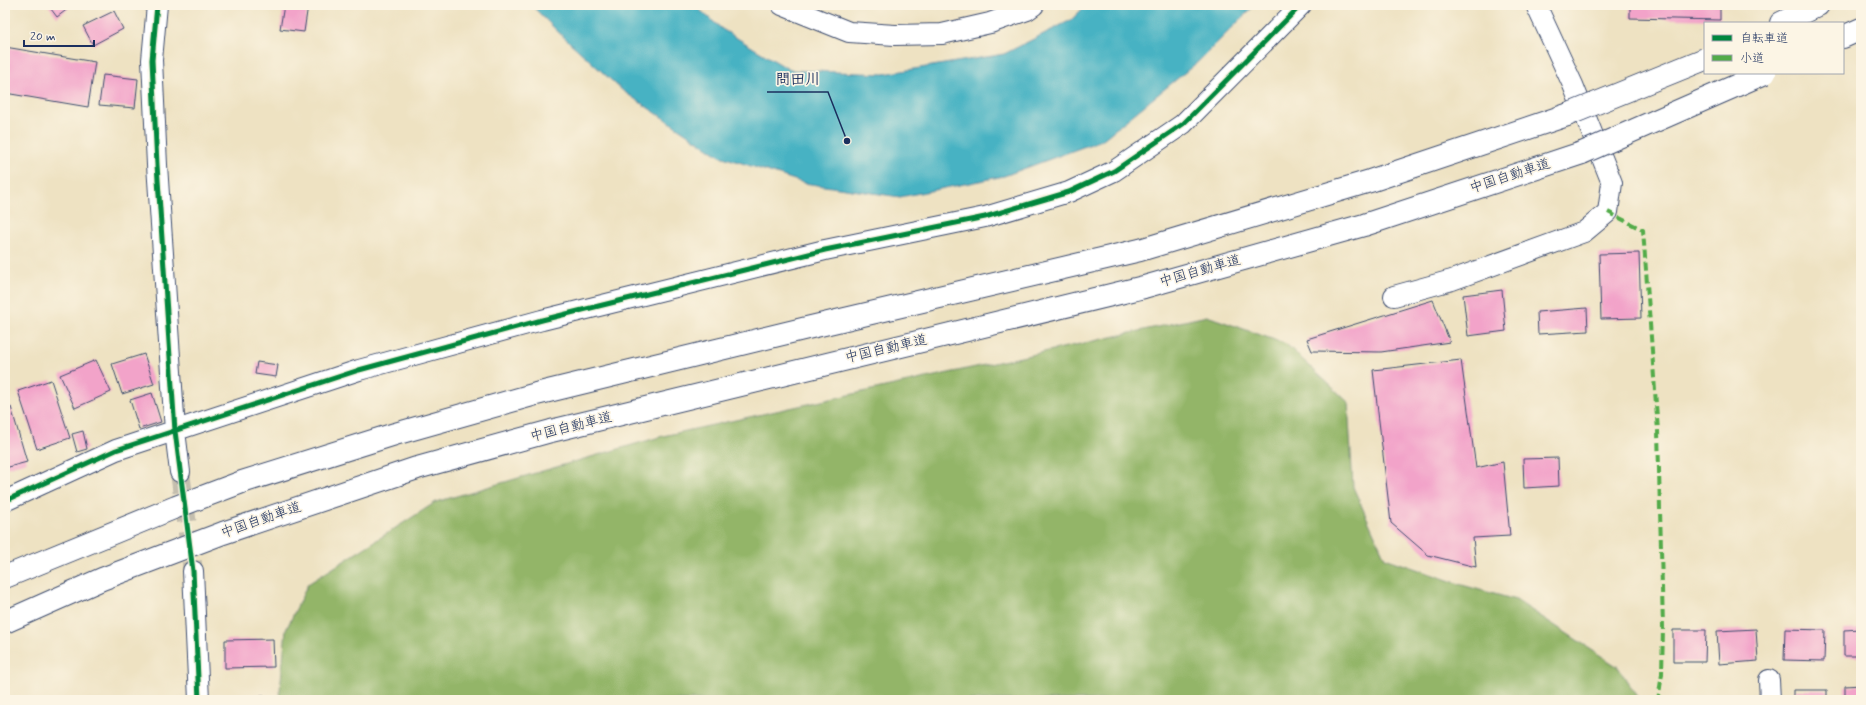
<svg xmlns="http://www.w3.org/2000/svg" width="1866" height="705" viewBox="0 0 1866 705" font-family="Mynerve,'Klee One',sans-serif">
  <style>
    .forest { fill: #93b568; stroke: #577263 }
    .water { fill: #46b2c3; stroke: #307090 }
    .building { fill: #f2a3c9 }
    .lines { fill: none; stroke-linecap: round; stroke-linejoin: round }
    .minor-tunnel { stroke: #c4beae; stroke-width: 20; stroke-dasharray: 20 10; stroke-linecap: butt }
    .minor-casing { stroke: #3b4a6d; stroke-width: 22 }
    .motorway-casing { stroke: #3b4a6d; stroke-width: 24 }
    .minor { stroke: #fff; stroke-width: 20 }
    .motorway { stroke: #fff; stroke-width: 22 }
    .motorway-bridge-casing { stroke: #3b4a6d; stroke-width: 24; stroke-linecap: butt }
    .motorway-bridge { stroke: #fff; stroke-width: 22 }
    .quiet { stroke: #52ab49; stroke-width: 4; stroke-dasharray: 8 4; stroke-linecap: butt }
    .cycleway-casing { stroke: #fcf5e5; stroke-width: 8 }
    .cycleway { stroke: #00873e; stroke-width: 5 }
    .labels { text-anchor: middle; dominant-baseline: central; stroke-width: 3.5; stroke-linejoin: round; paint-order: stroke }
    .street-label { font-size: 14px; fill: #1b2f5e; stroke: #fcf5e5 }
    .leader { fill: none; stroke: #1b2f5e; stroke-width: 1.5 }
    .callout-dot { fill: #1b2f5e; stroke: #fcf5e5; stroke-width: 1.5 }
    .callout-label { font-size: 15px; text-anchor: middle; font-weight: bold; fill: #1b2f5e; stroke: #fcf5e5; stroke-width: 3.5; stroke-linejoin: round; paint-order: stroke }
  </style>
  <rect width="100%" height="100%" fill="#fcf5e5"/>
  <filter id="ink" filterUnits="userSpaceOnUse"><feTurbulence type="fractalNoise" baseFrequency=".025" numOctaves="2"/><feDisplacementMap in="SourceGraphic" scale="8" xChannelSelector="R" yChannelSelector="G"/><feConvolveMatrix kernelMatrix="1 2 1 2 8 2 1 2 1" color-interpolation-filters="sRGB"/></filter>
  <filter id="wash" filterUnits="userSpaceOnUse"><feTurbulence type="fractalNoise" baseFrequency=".012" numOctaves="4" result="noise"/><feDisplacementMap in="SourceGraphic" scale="16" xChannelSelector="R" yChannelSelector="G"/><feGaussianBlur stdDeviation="0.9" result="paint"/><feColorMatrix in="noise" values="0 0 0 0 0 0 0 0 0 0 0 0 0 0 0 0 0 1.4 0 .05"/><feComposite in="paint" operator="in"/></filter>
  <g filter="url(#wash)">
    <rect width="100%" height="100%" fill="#eee2c2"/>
    <!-- forest -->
    <path class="forest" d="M 1207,316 L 1286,344 L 1348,402 L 1353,487 L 1385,558 L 1462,585 L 1516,600 L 1618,667 L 1639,700 L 279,700 L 286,630 L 308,584 L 436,502 L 663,436 Z"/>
    <!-- water -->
    <path class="water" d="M 531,5 L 694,5 L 722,29 L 790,70 L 884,74 L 1004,54 L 1071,20 L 1086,5 L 1255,5 L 1199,61 L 1102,140 L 1004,176 L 900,197 L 804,183 L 720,156 L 623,91 L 554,28 Z"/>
    <g id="blocks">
      <!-- building -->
      <path class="building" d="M 48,5 L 73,5 L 57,17 Z
        M 284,5 L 308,5 L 304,32 L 280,29 Z
        M 1630,5 L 1720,5 L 1720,20 L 1630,18 Z
        M 114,11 L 123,29 L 93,45 L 83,26 Z
        M 5,47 L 95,62 L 88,107 L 5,93 Z
        M 103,75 L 138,79 L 135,108 L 99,105 Z
        M 1639,253 L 1641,318 L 1601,319 L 1599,254 Z
        M 1502,290 L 1506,331 L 1468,336 L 1463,295 Z
        M 1433,300 L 1450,342 L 1381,352 L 1312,351 L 1307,339 Z
        M 1587,308 L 1588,331 L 1538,334 L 1537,312 Z
        M 144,354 L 154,384 L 122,394 L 112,364 Z
        M 96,360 L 111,392 L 75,408 L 60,375 Z
        M 1461,360 L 1476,468 L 1503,462 L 1510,536 L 1473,538 L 1476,567 L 1428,555 L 1391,523 L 1373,370 Z
        M 257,362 L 278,365 L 276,377 L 255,374 Z
        M 51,380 L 70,438 L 37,449 L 18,391 Z
        M 152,393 L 161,422 L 139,429 L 130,400 Z
        M 11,407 L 27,462 L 5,468 L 5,409 Z
        M 83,431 L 87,449 L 77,452 L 72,434 Z
        M 1558,458 L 1559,486 L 1524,488 L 1523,459 Z
        M 1756,629 L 1758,661 L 1719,664 L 1717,631 Z
        M 1785,629 L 1825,630 L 1824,661 L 1784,660 Z
        M 1861,629 L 1861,656 L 1844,656 L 1844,630 Z
        M 1673,630 L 1706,630 L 1705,662 L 1673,662 Z
        M 273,639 L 274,667 L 225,668 L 225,640 Z
        M 1861,685 L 1861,700 L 1845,700 L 1845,686 Z
        M 1793,690 L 1827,690 L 1827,700 L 1793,700 Z
        M 266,696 L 266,700 L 213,700 L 213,699 Z"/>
    </g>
  </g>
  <g filter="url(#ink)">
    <use href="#blocks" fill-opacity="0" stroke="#3b4a6d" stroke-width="1"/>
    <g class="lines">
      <!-- minor-tunnel -->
      <path class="minor-tunnel" d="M 180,472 L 193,571"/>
      <!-- minor casing -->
      <g class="minor-casing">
        <path id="minor" d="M 157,5 L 152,60 L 157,165 L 175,431 L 180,472
          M 782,5 L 849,32 L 895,35 L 942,34 L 990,23 L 1027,10 L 1034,5
          M 1394,296 L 1452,280 L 1584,232 L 1608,212 L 1612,183 L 1573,85 L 1536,5
          M 5,501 L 116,450 L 359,370 L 542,320 L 825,250 L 985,217 L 1069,192 L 1114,171 L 1183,124 L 1301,5
          M 193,571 L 199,700
          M 1769,680 L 1770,700"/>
      </g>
      <!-- motorway casing -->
      <g class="motorway-casing">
        <path id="motorway" d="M 1781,23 L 1818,5
          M 1843,37 L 1861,29
          M 5,577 L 176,507 L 242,482 L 395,434 L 536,394 L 807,328 L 1140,250 L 1370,181 L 1567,115
          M 5,622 L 102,579 L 223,533 L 417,468 L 551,431 L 1144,287 L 1364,225 L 1582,153"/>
      </g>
      <!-- minor -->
      <use href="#minor" class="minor"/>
      <!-- motorway -->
      <use href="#motorway" class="motorway"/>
      <!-- motorway-bridge casing -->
      <g class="motorway-bridge-casing">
        <path id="motorway-bridge" d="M 1567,115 L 1705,59
          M 1582,153 L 1765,73"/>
      </g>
      <!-- motorway-bridge -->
      <use href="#motorway-bridge" class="motorway-bridge"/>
      <!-- quiet -->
      <path class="quiet" d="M 1608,212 L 1643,230 L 1658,431 L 1663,627 L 1662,674 L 1658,700"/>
      <!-- cycleway casing -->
      <g class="cycleway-casing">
        <path id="cycleway" d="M 157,5 L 152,60 L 157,165 L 175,431 L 193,571 L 199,700
          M 5,501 L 116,450 L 359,370 L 542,320 L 825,250 L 985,217 L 1069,192 L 1114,171 L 1183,124 L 1301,5"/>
      </g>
      <!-- cycleway -->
      <use href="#cycleway" class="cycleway"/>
    </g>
  </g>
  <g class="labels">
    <!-- street labels -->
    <g class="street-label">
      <text transform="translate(1510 176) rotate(-18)">中国自動車道</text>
      <text transform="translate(1200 271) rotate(-16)">中国自動車道</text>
      <text transform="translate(886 349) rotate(-13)">中国自動車道</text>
      <text transform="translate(571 427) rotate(-14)">中国自動車道</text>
      <text transform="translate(261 520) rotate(-19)">中国自動車道</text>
    </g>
  </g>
  <!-- callouts -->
  <path class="leader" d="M847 141L828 92H767"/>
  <circle class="callout-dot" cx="847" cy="141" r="4"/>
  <g class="callout-label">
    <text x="798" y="84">問田川</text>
  </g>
  <!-- margin -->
  <rect width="1866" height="705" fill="none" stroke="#fcf5e5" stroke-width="20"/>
  <!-- legend -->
  <rect x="1704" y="22" width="140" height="52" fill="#fcf5e5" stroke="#a2a6af"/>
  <rect x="1712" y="35" width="20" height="6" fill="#00873e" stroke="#a2a6af"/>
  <text x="1740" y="42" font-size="12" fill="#1b2f5e">自転車道</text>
  <rect x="1712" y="55" width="20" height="6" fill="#52ab49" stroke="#a2a6af"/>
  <text x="1740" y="62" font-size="12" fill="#1b2f5e">小道</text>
  <!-- scale -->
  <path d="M24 40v6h70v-6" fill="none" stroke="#1b2f5e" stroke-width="2"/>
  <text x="30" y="40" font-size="12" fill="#1b2f5e" stroke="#fcf5e5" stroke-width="3" paint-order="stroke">20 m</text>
</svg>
